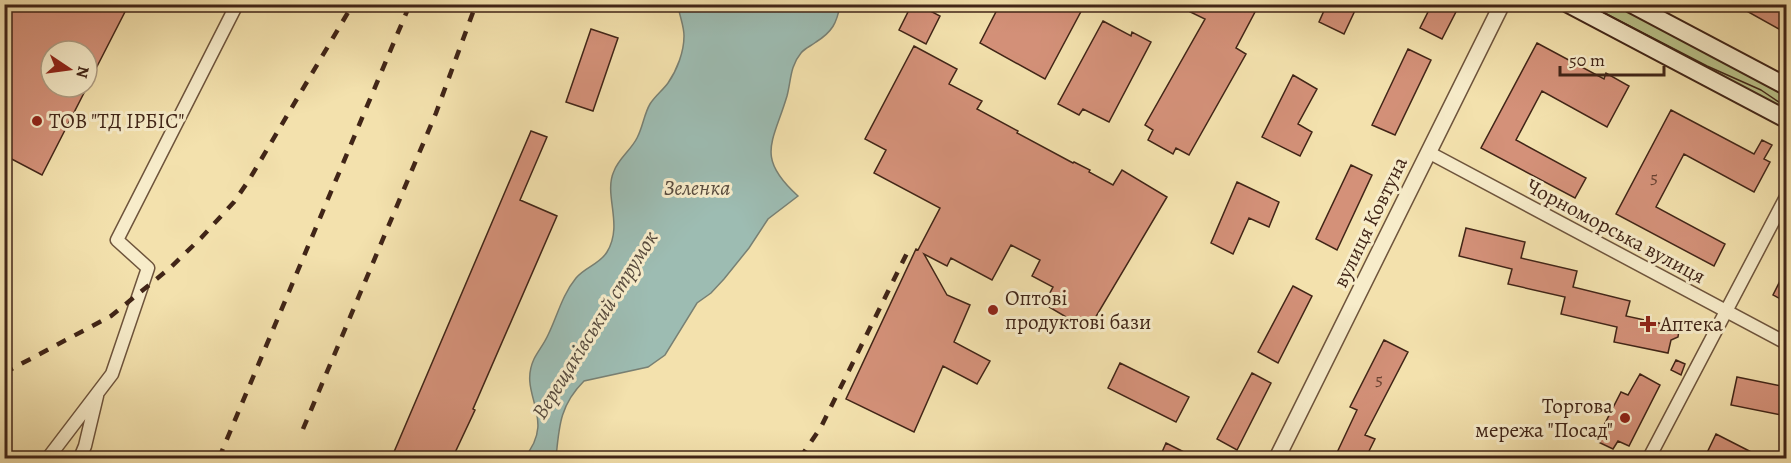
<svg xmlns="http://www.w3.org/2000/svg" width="1791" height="463" viewBox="0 0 1791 463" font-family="Alegreya,serif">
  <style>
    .green { fill: #bac38a; stroke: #7e7450; stroke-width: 1.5 }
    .water { fill: #9dbcb2; stroke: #788074; stroke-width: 1.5 }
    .building { fill: #d49179; stroke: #412517; stroke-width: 1.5 }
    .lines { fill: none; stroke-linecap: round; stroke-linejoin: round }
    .minor-casing { stroke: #6e543c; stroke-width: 15 }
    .tertiary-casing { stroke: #6e543c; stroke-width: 18 }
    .secondary-casing { stroke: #412517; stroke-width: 20 }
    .minor { stroke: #f7ecca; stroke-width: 12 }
    .tertiary { stroke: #f7ecca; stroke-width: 15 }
    .secondary { stroke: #f7ecca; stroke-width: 16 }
    .tram { stroke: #412517; stroke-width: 1.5 }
    .rail { stroke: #412517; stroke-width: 4.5; stroke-dasharray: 10 10; stroke-linecap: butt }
    .poi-dot { fill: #8f2418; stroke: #f7ecca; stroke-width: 2 }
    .labels { text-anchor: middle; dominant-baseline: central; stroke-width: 6; stroke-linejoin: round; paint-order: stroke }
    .number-label { font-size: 18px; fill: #664030 }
    .poi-label { font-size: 21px; fill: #412517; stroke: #f7ecca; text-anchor: start }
    .street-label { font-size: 21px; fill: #412517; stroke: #f7ecca }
    .water-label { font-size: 22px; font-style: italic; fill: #584b3e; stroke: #f7ecca }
  </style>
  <rect width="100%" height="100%" fill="#f3e1ad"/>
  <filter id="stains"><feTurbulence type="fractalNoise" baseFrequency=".00333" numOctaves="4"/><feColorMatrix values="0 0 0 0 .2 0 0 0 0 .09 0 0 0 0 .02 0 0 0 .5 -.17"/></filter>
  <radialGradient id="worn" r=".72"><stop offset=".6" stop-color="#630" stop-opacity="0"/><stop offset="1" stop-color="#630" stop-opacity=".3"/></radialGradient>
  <!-- green -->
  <path class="green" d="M 1576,5 L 1623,5 L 1786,91 L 1786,114 Z"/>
  <!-- water -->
  <path class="water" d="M 678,5 L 840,5 C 837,23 832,32 816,42 C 811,46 805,48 801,53 C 790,66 791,81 787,96 C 773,143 755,157 798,196 L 768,219 L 749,248 L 724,279 L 711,293 L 697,303 L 665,355 L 648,367 L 584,381 C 560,405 559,426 556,458 L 524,458 C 558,418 517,395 534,359 C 538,351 544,344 548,335 C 557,317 562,295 576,278 C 585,267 600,264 607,252 C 624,224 603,195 614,171 C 619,158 631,150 637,138 C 643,127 644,114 650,104 C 655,96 663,90 668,83 C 677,70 684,52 684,36 C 684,25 679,15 678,5 Z"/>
  <!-- building -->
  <path class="building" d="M 4,4 L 129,4 L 87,86 L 87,51 L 51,51 L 51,87 L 87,87 L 42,175 L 4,155 Z
    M 912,4 L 917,4 L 940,16 L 926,44 L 899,30 Z
    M 1000,4 L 1085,4 L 1045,79 L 980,43 Z
    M 1174,4 L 1242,4 L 1255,12 L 1236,48 L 1246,54 L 1189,155 L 1176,148 L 1173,154 L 1148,140 L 1153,130 L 1145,125 L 1205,19 Z
    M 1327,4 L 1358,4 L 1344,34 L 1319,22 Z
    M 1432,4 L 1460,4 L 1442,39 L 1420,28 Z
    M 1734,4 L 1786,4 L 1786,33 Z
    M 1103,21 L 1131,36 L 1132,32 L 1151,42 L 1109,122 L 1083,109 L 1079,115 L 1058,104 Z
    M 591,29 L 618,38 L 593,111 L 566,102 Z
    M 1537,43 L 1604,79 L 1606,73 L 1629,86 L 1607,127 L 1542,91 L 1516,140 L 1586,178 L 1575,198 L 1481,148 Z
    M 914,46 L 957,69 L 949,84 L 982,101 L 977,109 L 1018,131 L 1017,133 L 1073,163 L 1074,162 L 1090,170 L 1089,172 L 1113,185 L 1122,170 L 1167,197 L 1088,330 L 1044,304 L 1053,287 L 1032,276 L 1040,260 L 1011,245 L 992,280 L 951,258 L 947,266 L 924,254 L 947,295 L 970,305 L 954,342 L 990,361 L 977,384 L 943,366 L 914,432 L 846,399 L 916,249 L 918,250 L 940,208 L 874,173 L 886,150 L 865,139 Z
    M 1408,49 L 1431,60 L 1395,135 L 1372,125 Z
    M 1293,75 L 1317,89 L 1298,124 L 1312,132 L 1300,156 L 1262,137 Z
    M 1671,110 L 1754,154 L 1762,140 L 1772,145 L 1764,159 L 1770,162 L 1754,192 L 1684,154 L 1656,207 L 1725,244 L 1714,266 L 1616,214 Z
    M 531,131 L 547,137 L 520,200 L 557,216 L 473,409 L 475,410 L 452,459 L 391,459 Z
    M 1351,165 L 1372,175 L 1337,250 L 1316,239 Z
    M 1237,182 L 1279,202 L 1269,227 L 1249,218 L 1233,254 L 1211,243 Z
    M 1466,228 L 1525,242 L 1521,258 L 1577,271 L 1573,287 L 1630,301 L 1626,316 L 1677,327 L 1679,330 L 1678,337 L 1671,340 L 1668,353 L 1614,342 L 1617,327 L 1561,314 L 1565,297 L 1508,284 L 1512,269 L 1459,256 Z
    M 1786,269 L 1786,302 L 1773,295 Z
    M 1293,286 L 1312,296 L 1278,363 L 1258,352 Z
    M 1384,340 L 1408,352 L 1365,435 L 1375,439 L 1365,459 L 1334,459 L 1357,410 L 1350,407 Z
    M 1676,360 L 1685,364 L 1681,375 L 1671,370 Z
    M 1120,363 L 1189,397 L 1176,422 L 1108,388 Z
    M 1252,373 L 1271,383 L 1237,450 L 1217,439 Z
    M 1640,374 L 1660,385 L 1629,446 L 1618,441 L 1613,449 L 1596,441 L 1621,392 L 1628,395 Z
    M 1737,377 L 1786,387 L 1786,416 L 1731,405 Z
    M 1716,434 L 1765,459 L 1704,459 Z
    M 1166,443 L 1198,459 L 1159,459 Z"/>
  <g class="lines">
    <!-- minor casing -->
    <g class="minor-casing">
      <path id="minor" d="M 1428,152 L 1786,343
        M 48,458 L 112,374 L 148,268 L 117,240 L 237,4
        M 80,458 L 85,446 L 97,396
        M 1649,458 L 1786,197"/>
    </g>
    <!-- tertiary casing -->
    <g class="tertiary-casing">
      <path id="tertiary" d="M 1277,458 L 1502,4"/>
    </g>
    <!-- secondary casing -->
    <g class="secondary-casing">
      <path id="secondary" d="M 1568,4 L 1786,119
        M 1631,4 L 1786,86"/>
    </g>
    <!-- minor -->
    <use href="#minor" class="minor"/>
    <!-- tertiary -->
    <use href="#tertiary" class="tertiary"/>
    <!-- secondary -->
    <use href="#secondary" class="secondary"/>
    <!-- tram -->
    <path class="tram" d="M 1587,4 L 1707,66 L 1761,90 L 1786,107"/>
    <!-- rail -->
    <path class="rail" d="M 4,373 L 111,316 L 170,268 L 201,238 L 234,202 L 249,180 L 353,4
      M 303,429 L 436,113 L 476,4
      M 219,458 L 410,4
      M 800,458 L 821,427 L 909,249"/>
  </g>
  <!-- markers -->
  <g class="poi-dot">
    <circle cx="37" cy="121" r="6"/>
    <circle cx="993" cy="310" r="6"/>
    <path d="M1645 315h6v6h6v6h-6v6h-6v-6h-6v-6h6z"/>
    <circle cx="1625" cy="418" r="6"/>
  </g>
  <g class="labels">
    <!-- number labels -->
    <g class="number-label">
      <text x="1654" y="177">5</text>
      <text x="1379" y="379">5</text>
    </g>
    <!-- poi labels -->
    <g class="poi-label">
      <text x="49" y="121">ТОВ "ТД ІРБІС"</text>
      <text x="1005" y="298">Оптові<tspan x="1005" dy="24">продуктові бази</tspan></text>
      <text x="1660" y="324">Аптека</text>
      <text x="1613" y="406" text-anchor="end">Торгова<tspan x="1613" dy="24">мережа "Посад"</tspan></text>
    </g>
    <!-- street labels -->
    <g class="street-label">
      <text transform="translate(1370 222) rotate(-64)">вулиця Ковтуна</text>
      <text transform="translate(1616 231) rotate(28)">Чорноморська вулиця</text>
    </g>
    <!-- water labels -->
    <g class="water-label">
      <text x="697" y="188">Зеленка</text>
      <text transform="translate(595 325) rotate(-58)">Верещаківський струмок</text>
    </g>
  </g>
  <!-- margin -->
  <rect width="1791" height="463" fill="none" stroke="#f3e1ad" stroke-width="24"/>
  <rect x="6" y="6" width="1779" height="451" fill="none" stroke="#412517" stroke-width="3"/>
  <rect x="12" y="12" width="1767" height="439" fill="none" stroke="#412517" stroke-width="1.5"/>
  <!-- north arrow -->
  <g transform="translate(69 69) rotate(103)"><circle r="28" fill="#f7ecca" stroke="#ae9c82" stroke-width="1.5"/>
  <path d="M0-4.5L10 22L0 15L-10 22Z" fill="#8f2418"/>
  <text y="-9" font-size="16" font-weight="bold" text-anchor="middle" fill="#412517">N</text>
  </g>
  <!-- scale -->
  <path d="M1560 66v9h104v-9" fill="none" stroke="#412517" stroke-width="3"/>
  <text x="1569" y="66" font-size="18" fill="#412517" stroke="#f7ecca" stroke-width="4.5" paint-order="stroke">50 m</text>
  <rect width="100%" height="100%" filter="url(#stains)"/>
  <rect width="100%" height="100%" fill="url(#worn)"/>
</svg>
